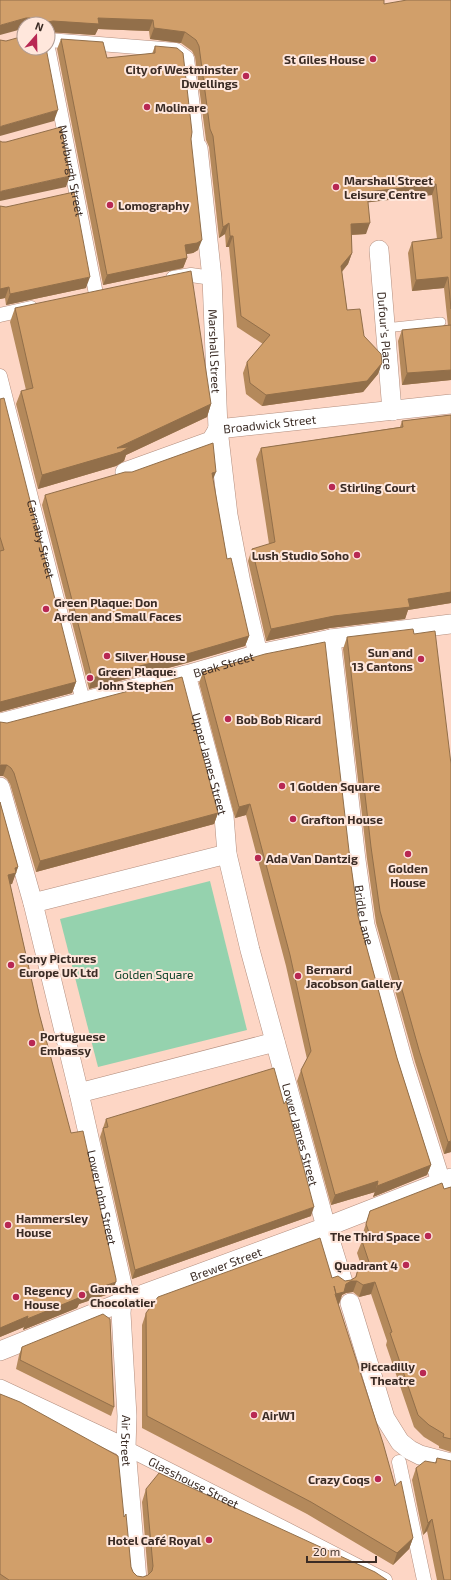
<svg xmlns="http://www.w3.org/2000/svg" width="451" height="1580" viewBox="0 0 451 1580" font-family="'Exo 2',sans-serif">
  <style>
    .green { fill: #95d2ae }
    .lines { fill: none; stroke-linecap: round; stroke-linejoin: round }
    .service-casing { stroke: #b38e7e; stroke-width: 10 }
    .pedestrian-casing { stroke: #b38e7e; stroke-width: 15 }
    .minor-casing { stroke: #b38e7e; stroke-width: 20 }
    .service { stroke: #fff; stroke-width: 9 }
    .pedestrian { stroke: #fff; stroke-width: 14 }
    .minor { stroke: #fff; stroke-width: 19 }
    .wall { fill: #b4895b }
    .shaded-wall { fill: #926f4a }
    .building { fill: #d19f6a; stroke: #926f4a }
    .poi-dot { fill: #b82853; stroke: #ffe7dc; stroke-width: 1.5 }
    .labels { text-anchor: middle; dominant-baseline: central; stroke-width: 4; stroke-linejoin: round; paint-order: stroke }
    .poi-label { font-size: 12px; font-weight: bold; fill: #3b2c25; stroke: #ffe7dc; text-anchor: start }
    .street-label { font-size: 12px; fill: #3b2c25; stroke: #ffe7dc }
    .park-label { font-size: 12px; fill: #0f452b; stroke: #ffe7dc }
  </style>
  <rect width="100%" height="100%" fill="#fdd6c5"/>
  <!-- green -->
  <path class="green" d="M 210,881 L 247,1030 L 98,1067 L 60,919 Z"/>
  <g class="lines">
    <!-- service casing -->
    <g class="service-casing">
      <path id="service" d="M 385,328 L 441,322"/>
    </g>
    <!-- pedestrian casing -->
    <g class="pedestrian-casing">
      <g id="pedestrian">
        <path d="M 48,40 L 176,50 L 187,58 L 198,148"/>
        <path id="s1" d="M 48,48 L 96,294"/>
        <path d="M 173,278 L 191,275 L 212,278"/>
        <path d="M 0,315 L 31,308"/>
        <path id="s2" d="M 0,376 L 83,701"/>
        <path id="s3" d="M 126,1448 L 288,1530 L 385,1580"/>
        <path d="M 399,1462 L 424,1580"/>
      </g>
    </g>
    <!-- minor casing -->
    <g class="minor-casing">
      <g id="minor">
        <path id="s4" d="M 198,148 L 212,278 L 218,429 L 228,515 L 241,583 L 258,654"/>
        <path id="s5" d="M 379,250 L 392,411"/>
        <path id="s6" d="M 218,429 L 451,404"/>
        <path d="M 125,472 L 211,441 L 218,429"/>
        <path id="s7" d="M 331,639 L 356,860 L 365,925 L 404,1065 L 441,1182"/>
        <path id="s8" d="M 186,675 L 224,816 L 227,854 L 250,950 L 326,1227 L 343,1282"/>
        <path id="s9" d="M 0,723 L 186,675 L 258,654 L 331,639 L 451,624"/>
        <path id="s10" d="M 0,787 L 33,903 L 79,1093 L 123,1289 L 121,1313 L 127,1416 L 126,1448 L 137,1580"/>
        <path d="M 33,903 L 227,854"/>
        <path d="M 79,1093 L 275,1042"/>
        <path d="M 350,1303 L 385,1418 L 400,1442 L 410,1450 L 420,1455 L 451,1463"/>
        <path id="s11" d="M 0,1351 L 122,1302 L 326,1227 L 451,1178"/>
        <path d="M 0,1389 L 126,1448"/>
      </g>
    </g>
    <!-- service -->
    <use href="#service" class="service"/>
    <!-- pedestrian -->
    <use href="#pedestrian" class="pedestrian"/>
    <!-- minor -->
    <use href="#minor" class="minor"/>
  </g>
  <!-- wall -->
  <path class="wall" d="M 0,0 L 384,4 L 451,0 L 451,380 L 402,385 L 398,341 L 402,330 L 448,326 L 444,288 L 412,291 L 408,253 L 412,242 L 437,239 L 432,195 L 368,202 L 366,234 L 352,235 L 352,253 L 348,264 L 342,272 L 347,310 L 382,363 L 378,374 L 363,392 L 262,406 L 246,394 L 243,373 L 247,362 L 263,344 L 237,327 L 229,247 L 226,247 L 225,234 L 219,238 L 209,147 L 206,140 L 195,57 L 192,51 L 181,43 L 150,39 L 149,31 L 98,29 L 95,35 L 48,32 L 48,24 L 24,24 L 24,29 L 22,29 Z
    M 61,39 L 107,58 L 152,54 L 155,46 L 191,139 L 198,250 L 193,253 L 186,254 L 187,258 L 183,268 L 103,285 L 57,49 Z
    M 0,206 L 86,288 L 6,305 L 5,298 L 0,299 Z
    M 15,308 L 211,404 L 207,417 L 126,455 L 124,461 L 116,466 L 38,489 L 16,404 L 21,391 L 26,390 L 10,322 Z
    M 0,399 L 76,682 L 72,693 L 0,712 Z
    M 451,415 L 451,603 L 408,610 L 405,619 L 330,628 L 266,641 L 248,561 L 252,549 L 269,544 L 256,459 L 261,448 L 400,427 L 402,421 Z
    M 213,480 L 227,559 L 249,636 L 245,646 L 183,664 L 89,689 L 42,505 L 45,495 Z
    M 414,634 L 451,1152 L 444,1154 L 415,1062 L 376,923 L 367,859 L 343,649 L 347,637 Z
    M 203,672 L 349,851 L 358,916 L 397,1058 L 431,1165 L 427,1175 L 373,1197 L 375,1192 L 331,1205 L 297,1081 L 301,1070 L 307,1059 L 286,966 L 246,815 L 235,818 L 199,683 Z
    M 0,722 L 218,813 L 214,824 L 36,872 L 10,784 L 7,779 L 3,776 L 0,776 Z
    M 0,802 L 18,867 L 14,878 L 12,884 L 10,884 L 39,1013 L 112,1293 L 79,1304 L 77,1308 L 23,1330 L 24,1327 L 0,1337 Z
    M 106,1119 L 311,1216 L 132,1279 L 100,1137 Z
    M 451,1187 L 451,1452 L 439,1448 L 439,1446 L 424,1437 L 414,1427 L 386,1345 L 387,1341 L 371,1294 L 359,1297 L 353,1292 L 346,1293 L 342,1295 L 339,1304 L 338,1304 L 395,1486 L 413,1538 L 409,1549 L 393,1565 L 307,1514 L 142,1428 L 142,1325 L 146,1313 L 332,1278 L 345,1281 L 351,1280 L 355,1278 L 358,1269 L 362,1268 L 357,1253 L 362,1241 L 363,1240 L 362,1236 L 370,1211 L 444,1189 Z
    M 22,1347 L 114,1407 L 111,1416 L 16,1369 L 19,1355 Z
    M 0,1394 L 124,1517 L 131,1567 L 133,1572 L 137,1576 L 143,1577 L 148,1576 L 142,1502 L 146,1489 L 387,1580 L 0,1580 Z
    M 437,1458 L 451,1580 L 437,1580 L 427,1531 L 423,1535 L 412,1480 L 416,1468 L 435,1463 Z"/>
  <!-- shaded-wall -->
  <path class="shaded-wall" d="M 26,18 L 30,18 L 28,24 L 24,24 L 24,29 L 22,29 L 0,35 L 0,26 L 1,25 Z
    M 98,18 L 153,20 L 149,31 L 98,29 L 95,35 L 48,32 L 48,24 L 46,24 L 48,22 L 53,21 Z
    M 154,28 L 185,32 L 181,43 L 150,39 Z
    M 58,110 L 54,121 L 0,136 L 0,127 L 2,126 Z
    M 70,176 L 66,187 L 0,201 L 0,192 L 2,191 Z
    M 436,184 L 432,195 L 363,203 L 367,192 Z
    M 229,223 L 225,234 L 219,238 L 223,227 Z
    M 370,223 L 366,234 L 347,235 L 351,224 Z
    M 230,236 L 233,236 L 229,247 L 226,247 Z
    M 202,240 L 198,250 L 193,253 L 181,255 L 185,245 Z
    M 352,253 L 348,264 L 337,277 L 341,266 Z
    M 187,258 L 183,268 L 103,285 L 107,275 Z
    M 90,277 L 86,288 L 6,305 L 10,294 Z
    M 448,277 L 444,288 L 412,291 L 416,280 Z
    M 9,287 L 5,298 L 0,299 L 0,289 Z
    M 382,363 L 378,374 L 363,392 L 262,406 L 266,395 Z
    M 451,370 L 451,380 L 402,385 L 407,373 Z
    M 211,404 L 207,417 L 126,455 L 124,461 L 116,466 L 38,489 L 42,475 L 117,448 Z
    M 216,472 L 212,482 L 212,473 Z
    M 451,592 L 451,603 L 408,610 L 405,619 L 330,628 L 266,641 L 271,629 L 408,599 Z
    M 249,636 L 245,646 L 183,664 L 89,689 L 92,678 Z
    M 76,682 L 72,693 L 0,712 L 0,702 L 1,701 Z
    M 1,765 L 7,765 L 3,776 L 0,776 L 0,766 Z
    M 250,804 L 246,815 L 235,818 L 239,807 Z
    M 218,813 L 214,824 L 36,872 L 40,861 Z
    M 18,867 L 12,884 L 4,886 L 8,875 L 15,868 Z
    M 451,1141 L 451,1152 L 444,1154 L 448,1142 Z
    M 431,1165 L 427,1175 L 373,1197 L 377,1186 Z
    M 378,1181 L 375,1192 L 331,1205 L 335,1195 Z
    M 314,1207 L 311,1216 L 132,1279 L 135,1270 Z
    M 351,1281 L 357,1281 L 353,1292 L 346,1293 L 342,1295 L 339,1304 L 332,1306 L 336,1294 L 346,1284 Z
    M 116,1282 L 112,1293 L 79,1304 L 77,1308 L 23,1330 L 27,1319 L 77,1295 Z
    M 375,1282 L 371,1294 L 359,1297 L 363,1285 Z
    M 28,1316 L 24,1327 L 0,1337 L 0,1328 Z
    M 432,1519 L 427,1531 L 423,1535 L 428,1523 Z
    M 413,1538 L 409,1549 L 393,1565 L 397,1553 Z"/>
  <!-- building -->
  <path class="building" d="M 0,0 L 384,0 L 384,4 L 407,0 L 451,0 L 451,309 L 448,277 L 416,280 L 412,242 L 442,238 L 436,184 L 367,192 L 370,223 L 351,224 L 352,253 L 341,266 L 347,310 L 360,309 L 364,336 L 381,354 L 382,363 L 367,381 L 266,395 L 250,383 L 247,362 L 270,335 L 241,316 L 233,236 L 230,236 L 229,223 L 223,227 L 213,136 L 210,129 L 199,46 L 196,40 L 185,32 L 154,28 L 153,20 L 98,18 L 99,24 L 53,21 L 48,22 L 46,24 L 36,24 L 34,20 L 30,18 L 26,18 L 1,25 L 0,26 Z
    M 24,36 L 24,48 L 46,48 L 58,110 L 2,126 L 0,127 L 0,40 L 6,41 Z
    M 61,39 L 103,42 L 107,58 L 155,53 L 155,46 L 177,48 L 183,53 L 192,132 L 191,139 L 202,240 L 197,243 L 185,245 L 187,258 L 107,275 Z
    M 61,127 L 70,176 L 2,191 L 0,192 L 0,141 L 2,142 L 6,142 Z
    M 74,192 L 90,277 L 10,294 L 9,287 L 0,289 L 0,206 L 6,207 Z
    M 191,271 L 211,404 L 117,448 L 129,447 L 121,452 L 42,475 L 21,391 L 33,388 L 15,308 Z
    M 451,325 L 451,370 L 407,373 L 402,330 Z
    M 4,398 L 76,682 L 0,702 L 0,551 L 4,550 L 0,537 L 0,399 Z
    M 451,415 L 451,592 L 408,599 L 410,607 L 334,616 L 271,629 L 252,549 L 275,542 L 261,448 L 403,427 L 402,421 Z
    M 213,443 L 216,472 L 212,473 L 227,559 L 231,558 L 249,636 L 187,654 L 92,678 L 45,495 L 125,472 L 132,472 Z
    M 413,629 L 414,634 L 435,631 L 451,764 L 451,1141 L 448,1142 L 419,1050 L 380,911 L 371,847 L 347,637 Z
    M 325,642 L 349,851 L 358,916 L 397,1058 L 431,1165 L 377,1186 L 378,1181 L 335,1195 L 301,1070 L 311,1051 L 290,955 L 250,804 L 239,807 L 203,672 L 265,654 Z
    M 182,677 L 218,813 L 40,861 L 14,773 L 11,768 L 7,765 L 1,765 L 0,766 L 0,722 L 7,723 Z
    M 0,802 L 18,867 L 15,868 L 16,873 L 8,875 L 39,1013 L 71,1133 L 83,1131 L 116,1279 L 116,1282 L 77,1295 L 81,1297 L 27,1319 L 28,1316 L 0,1328 Z
    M 274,1068 L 284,1104 L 286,1101 L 314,1207 L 135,1270 L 103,1128 L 108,1127 L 106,1119 Z
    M 442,1183 L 444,1189 L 451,1187 L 451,1439 L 443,1437 L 444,1434 L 429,1425 L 418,1415 L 390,1333 L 392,1332 L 375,1282 L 363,1285 L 357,1281 L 351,1281 L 346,1284 L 344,1292 L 336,1294 L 334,1286 L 336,1294 L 335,1294 L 383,1443 L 395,1486 L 401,1481 L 413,1538 L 397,1553 L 311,1502 L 147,1416 L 146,1313 L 158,1297 L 320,1238 L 332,1278 L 338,1276 L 345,1281 L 351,1280 L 356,1277 L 358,1269 L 370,1265 L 362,1241 L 371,1238 L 366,1224 L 370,1211 Z
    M 103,1314 L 110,1319 L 114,1407 L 20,1360 L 22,1347 Z
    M 0,1394 L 20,1402 L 118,1456 L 124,1517 L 126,1514 L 131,1567 L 133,1572 L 137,1576 L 143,1577 L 148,1575 L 152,1571 L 153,1566 L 146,1489 L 159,1473 L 375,1572 L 387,1580 L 9,1580 L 0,1574 Z
    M 437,1458 L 451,1461 L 451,1580 L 444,1580 L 432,1519 L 428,1523 L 416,1468 L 425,1461 L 436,1463 Z"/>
  <!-- markers -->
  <g class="poi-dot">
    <circle cx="373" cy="59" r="4"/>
    <circle cx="246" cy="76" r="4"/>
    <circle cx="147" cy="107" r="4"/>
    <circle cx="336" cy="187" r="4"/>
    <circle cx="110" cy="205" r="4"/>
    <circle cx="332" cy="487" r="4"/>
    <circle cx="357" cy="555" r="4"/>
    <circle cx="46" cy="609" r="4"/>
    <circle cx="107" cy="656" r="4"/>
    <circle cx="421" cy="659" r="4"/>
    <circle cx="90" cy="678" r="4"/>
    <circle cx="228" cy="719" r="4"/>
    <circle cx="282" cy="786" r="4"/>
    <circle cx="293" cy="819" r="4"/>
    <circle cx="408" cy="854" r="4"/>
    <circle cx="258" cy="858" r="4"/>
    <circle cx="11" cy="965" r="4"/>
    <circle cx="298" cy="976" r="4"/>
    <circle cx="32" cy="1043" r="4"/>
    <circle cx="8" cy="1225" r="4"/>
    <circle cx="428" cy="1236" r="4"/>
    <circle cx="406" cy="1265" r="4"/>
    <circle cx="82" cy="1295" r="4"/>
    <circle cx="16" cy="1297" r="4"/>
    <circle cx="423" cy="1373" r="4"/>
    <circle cx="254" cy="1415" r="4"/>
    <circle cx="378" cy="1479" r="4"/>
    <circle cx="209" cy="1540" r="4"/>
  </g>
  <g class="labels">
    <!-- poi labels -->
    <g class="poi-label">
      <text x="365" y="59" text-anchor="end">St Giles House</text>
      <text x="238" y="69" text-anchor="end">City of Westminster<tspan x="238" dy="14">Dwellings</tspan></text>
      <text x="155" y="107">Molinare</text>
      <text x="344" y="180">Marshall Street<tspan x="344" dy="14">Leisure Centre</tspan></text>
      <text x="118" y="205">Lomography</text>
      <text x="340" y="487">Stirling Court</text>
      <text x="349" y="555" text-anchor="end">Lush Studio Soho</text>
      <text x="54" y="602">Green Plaque: Don<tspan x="54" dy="14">Arden and Small Faces</tspan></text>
      <text x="413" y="652" text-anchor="end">Sun and<tspan x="413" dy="14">13 Cantons</tspan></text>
      <text x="115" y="656">Silver House</text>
      <text x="98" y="671">Green Plaque:<tspan x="98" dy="14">John Stephen</tspan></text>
      <text x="236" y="719">Bob Bob Ricard</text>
      <text x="290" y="786">1 Golden Square</text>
      <text x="301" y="819">Grafton House</text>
      <text x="266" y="858">Ada Van Dantzig</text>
      <text x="408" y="868" text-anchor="middle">Golden<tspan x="408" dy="14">House</tspan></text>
      <text x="19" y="958">Sony Pictures<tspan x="19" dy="14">Europe UK Ltd</tspan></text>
      <text x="306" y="969">Bernard<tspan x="306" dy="14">Jacobson Gallery</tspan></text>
      <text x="40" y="1036">Portuguese<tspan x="40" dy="14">Embassy</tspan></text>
      <text x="16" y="1218">Hammersley<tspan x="16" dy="14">House</tspan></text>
      <text x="420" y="1236" text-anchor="end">The Third Space</text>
      <text x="398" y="1265" text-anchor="end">Quadrant 4</text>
      <text x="90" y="1288">Ganache<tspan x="90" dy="14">Chocolatier</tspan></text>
      <text x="24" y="1290">Regency<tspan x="24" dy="14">House</tspan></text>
      <text x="415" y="1366" text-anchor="end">Piccadilly<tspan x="415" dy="14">Theatre</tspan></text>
      <text x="262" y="1415">AirW1</text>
      <text x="370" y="1479" text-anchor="end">Crazy Coqs</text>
      <text x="201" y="1540" text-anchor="end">Hotel Café Royal</text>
    </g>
    <!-- street labels -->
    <g class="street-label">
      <text stroke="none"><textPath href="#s1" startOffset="125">Newburgh Street</textPath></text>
      <text stroke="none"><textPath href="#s5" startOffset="81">Dufour's Place</textPath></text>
      <text stroke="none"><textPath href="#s4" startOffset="204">Marshall Street</textPath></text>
      <text stroke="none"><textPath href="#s6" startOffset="52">Broadwick Street</textPath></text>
      <text stroke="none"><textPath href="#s2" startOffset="168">Carnaby Street</textPath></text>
      <text stroke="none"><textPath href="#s9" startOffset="231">Beak Street</textPath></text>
      <text stroke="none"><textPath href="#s8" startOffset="92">Upper James Street</textPath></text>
      <text stroke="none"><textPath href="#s7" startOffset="278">Bridle Lane</textPath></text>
      <text stroke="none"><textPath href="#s8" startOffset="474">Lower James Street</textPath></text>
      <text stroke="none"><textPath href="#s10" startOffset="423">Lower John Street</textPath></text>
      <text stroke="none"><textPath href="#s11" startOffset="242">Brewer Street</textPath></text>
      <text stroke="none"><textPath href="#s10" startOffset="669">Air Street</textPath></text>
      <text stroke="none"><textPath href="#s3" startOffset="76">Glasshouse Street</textPath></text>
    </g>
    <!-- park labels -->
    <g class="park-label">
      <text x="154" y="974">Golden Square</text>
    </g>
  </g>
  <!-- north arrow -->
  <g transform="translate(36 36) rotate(20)"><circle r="19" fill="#ffe7dc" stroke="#b19c93"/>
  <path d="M0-3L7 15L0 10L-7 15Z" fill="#b82853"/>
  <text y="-6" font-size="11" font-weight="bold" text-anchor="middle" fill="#3b2c25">N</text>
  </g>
  <!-- scale -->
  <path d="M307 1556v6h69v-6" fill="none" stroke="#3b2c25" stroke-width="2"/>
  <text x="313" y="1556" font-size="12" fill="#3b2c25" stroke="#ffe7dc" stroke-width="3" paint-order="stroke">20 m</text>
</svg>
